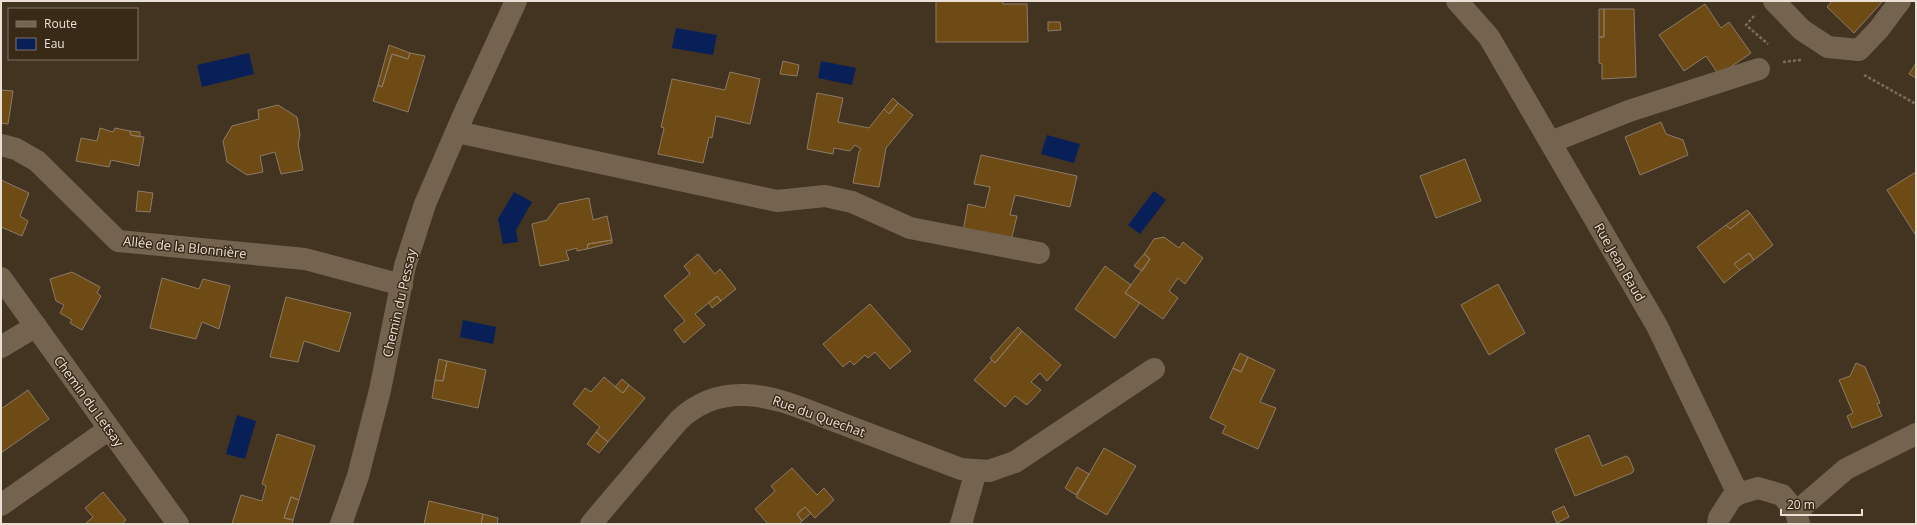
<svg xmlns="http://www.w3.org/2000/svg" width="1917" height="525" viewBox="0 0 1917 525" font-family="'Open Sans',sans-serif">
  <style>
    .water { fill: #082057 }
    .building { fill: #6e4a15; stroke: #8c7b66 }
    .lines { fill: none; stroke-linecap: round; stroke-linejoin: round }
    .path { stroke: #7a6d5d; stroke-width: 2.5; stroke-dasharray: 3 2; stroke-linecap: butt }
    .minor { stroke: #74634f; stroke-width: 22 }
    .labels { text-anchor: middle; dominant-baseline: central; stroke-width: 3; stroke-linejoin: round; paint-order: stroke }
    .street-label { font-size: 13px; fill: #eae0d5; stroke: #392a18 }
  </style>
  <rect width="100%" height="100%" fill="#433422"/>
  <!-- water -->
  <path class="water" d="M 676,28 L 717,35 L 713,55 L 672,48 Z
    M 249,53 L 254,74 L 202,87 L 197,65 Z
    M 821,61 L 856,68 L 852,85 L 818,78 Z
    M 1047,135 L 1080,144 L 1074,163 L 1041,154 Z
    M 1154,191 L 1166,200 L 1140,234 L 1128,225 Z
    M 514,192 L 532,202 L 516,230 L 518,242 L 503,244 L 498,219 Z
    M 463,320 L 496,327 L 493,344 L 460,337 Z
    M 237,415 L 256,421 L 245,459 L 226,454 Z"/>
  <!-- building -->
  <path class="building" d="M 936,1 L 1003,1 L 1003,4 L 1027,4 L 1028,42 L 936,42 Z
    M 1832,1 L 1883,1 L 1854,33 L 1827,7 Z
    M 1705,4 L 1721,28 L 1729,22 L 1751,53 L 1719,75 L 1706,56 L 1684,71 L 1659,35 Z
    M 1599,9 L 1604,9 L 1604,37 L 1599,37 Z
    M 1604,9 L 1634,9 L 1636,77 L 1602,79 L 1602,64 L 1599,63 L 1599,37 L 1604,37 Z
    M 1048,22 L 1060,22 L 1061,30 L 1048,31 Z
    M 389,45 L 410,53 L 408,59 L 392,54 L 382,87 L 378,85 Z
    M 410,53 L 425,56 L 408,112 L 373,101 L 378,85 L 382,87 L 392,54 L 408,59 Z
    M 783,61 L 799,65 L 797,76 L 780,74 Z
    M 1916,63 L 1916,78 L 1909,74 Z
    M 730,72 L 760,79 L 750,124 L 716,116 L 712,138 L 709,137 L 703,163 L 658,154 L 664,128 L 661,127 L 672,79 L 725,90 Z
    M 1,90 L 13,91 L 8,124 L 1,123 Z
    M 817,93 L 843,98 L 838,122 L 869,128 L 884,109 L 889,114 L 898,103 L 913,115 L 886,148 L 879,187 L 853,183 L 859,152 L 861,149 L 855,145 L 850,151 L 834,148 L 833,154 L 807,149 Z
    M 893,98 L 898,103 L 889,114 L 884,109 Z
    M 278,105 L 297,117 L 300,135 L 298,144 L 303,170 L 281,174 L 275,152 L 260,156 L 263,172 L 247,175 L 227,162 L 223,141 L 232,126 L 259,119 L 258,110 Z
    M 1661,122 L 1666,134 L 1683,140 L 1688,155 L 1640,175 L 1625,137 Z
    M 100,128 L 113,132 L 115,128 L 130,131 L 131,135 L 144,137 L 139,166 L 111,160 L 109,167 L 76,161 L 81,138 L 97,141 Z
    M 130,131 L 140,132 L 140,137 L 131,135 Z
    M 981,155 L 1077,176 L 1070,207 L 1015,195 L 1010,215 L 1017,216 L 1011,241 L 963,231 L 968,204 L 985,208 L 990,187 L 974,184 Z
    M 1465,159 L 1481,201 L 1436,218 L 1420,176 Z
    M 1916,172 L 1916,234 L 1915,234 L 1887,190 Z
    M 1,180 L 29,193 L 20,216 L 28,221 L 22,236 L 1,227 Z
    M 138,191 L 153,193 L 150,212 L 136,211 Z
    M 589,198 L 593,220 L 607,216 L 612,240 L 588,244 L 587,249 L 577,251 L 577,248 L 566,251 L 569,260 L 540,266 L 532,224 L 547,220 L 559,204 Z
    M 1747,210 L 1750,213 L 1730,229 L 1726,225 Z
    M 1750,213 L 1773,245 L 1754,260 L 1749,253 L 1734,264 L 1740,270 L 1724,283 L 1697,247 L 1726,225 L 1730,229 Z
    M 1164,237 L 1179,248 L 1183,242 L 1203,258 L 1185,284 L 1178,278 L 1169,291 L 1178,298 L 1163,319 L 1125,293 L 1150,259 L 1144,254 L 1154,239 Z
    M 612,240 L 612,243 L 587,249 L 588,244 Z
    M 1749,253 L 1754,260 L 1740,270 L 1734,264 Z
    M 698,254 L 715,274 L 720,269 L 736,289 L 721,301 L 717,296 L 695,314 L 705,325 L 684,343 L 674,330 L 685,321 L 664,296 L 690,274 L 684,266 Z
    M 1144,254 L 1150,259 L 1142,271 L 1134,266 Z
    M 1105,266 L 1131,285 L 1125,293 L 1140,303 L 1115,338 L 1075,309 Z
    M 72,272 L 100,287 L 97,293 L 101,296 L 82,330 L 70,323 L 72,320 L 60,313 L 64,305 L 56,301 L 50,279 Z
    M 162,278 L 199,289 L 203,279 L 230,286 L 219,329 L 202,322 L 196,339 L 150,328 Z
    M 1498,284 L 1525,333 L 1489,355 L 1461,305 Z
    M 717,296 L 721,301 L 712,308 L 709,303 Z
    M 286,297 L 351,313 L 339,352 L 304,341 L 298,362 L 270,357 Z
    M 870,304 L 911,351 L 890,369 L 875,352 L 868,358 L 865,355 L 854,365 L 850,361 L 843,367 L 823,344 Z
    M 1018,327 L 1022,331 L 995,363 L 990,358 Z
    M 1022,331 L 1061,365 L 1047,381 L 1040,373 L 1031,382 L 1041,390 L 1027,405 L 1015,396 L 1005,407 L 974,380 L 992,360 L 995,363 Z
    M 1240,353 L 1248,357 L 1241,372 L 1233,368 Z
    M 1248,357 L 1275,370 L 1260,402 L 1276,408 L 1258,449 L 1222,433 L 1226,426 L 1210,418 L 1233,368 L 1241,372 Z
    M 439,359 L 447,361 L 443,381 L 435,380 Z
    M 447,361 L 486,370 L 478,408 L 432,398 L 435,380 L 443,381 Z
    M 1856,363 L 1865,367 L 1880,403 L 1877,404 L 1882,416 L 1852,428 L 1847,416 L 1853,413 L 1839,380 L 1850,376 Z
    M 604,377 L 623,393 L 629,385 L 645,398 L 608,442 L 596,432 L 600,427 L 573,404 L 585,388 L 591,392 Z
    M 622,379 L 629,385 L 623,393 L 615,387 Z
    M 28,390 L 49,419 L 1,453 L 1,409 Z
    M 596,432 L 608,442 L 599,453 L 587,444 Z
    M 277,434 L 315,446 L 299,500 L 291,497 L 284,518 L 293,520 L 292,524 L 232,524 L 241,495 L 262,501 L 266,486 L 262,484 Z
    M 1589,435 L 1602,466 L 1626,456 L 1629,458 L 1634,470 L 1632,473 L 1575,496 L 1555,449 Z
    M 1104,448 L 1136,466 L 1107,515 L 1076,497 Z
    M 1077,467 L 1089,474 L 1076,495 L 1065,488 Z
    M 792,468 L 817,495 L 824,488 L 834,500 L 815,518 L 805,507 L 797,514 L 802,521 L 799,524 L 768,524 L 755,509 L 775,491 L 771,486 Z
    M 103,492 L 126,520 L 122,524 L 85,524 L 93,517 L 85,508 Z
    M 291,497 L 299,500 L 293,520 L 284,518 Z
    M 429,501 L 483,514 L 481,524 L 424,524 Z
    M 1564,506 L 1569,517 L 1557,523 L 1552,512 Z
    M 805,507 L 811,513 L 802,521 L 797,514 Z
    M 483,514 L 498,518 L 497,524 L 481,524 Z"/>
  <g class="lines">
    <!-- path -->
    <path class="path" d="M 1754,16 L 1746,25 L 1768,44
      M 1783,62 L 1801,60
      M 1864,75 L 1916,104"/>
    <!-- minor -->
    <path class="minor" d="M 1457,1 L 1489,37 L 1657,326 L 1738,494
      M 1774,1 L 1802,30 L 1828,47 L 1859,50 L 1879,29 L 1900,1
      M 457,132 L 777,201 L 825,196 L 852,202 L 910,228 L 1039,253
      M 1551,142 L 1629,111 L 1759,69
      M 1,145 L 16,149 L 37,161 L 118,241 L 305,259 L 402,285
      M 1,278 L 178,524
      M 1,347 L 36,326
      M 1,505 L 109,429
      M 1796,512 L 1846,469 L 1916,434
      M 341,524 L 358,476 L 380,390 L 405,266 L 425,204 L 463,116 L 516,1
      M 591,524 L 679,420 C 697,403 720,394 745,395 C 777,396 806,410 835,421 C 877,437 919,453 961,469 L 989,471 L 1015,462 L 1154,369
      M 961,524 L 976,471
      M 1718,524 L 1719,518 L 1731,499 L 1738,494 L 1758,488 L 1782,495 L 1796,512 L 1799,524"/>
  </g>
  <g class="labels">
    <!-- street labels -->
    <g class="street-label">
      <text transform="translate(185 247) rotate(6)">Allée de la Blonnière</text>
      <text transform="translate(1620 262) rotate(60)">Rue Jean Baud</text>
      <text transform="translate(399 303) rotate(-77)">Chemin du Pessay</text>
      <text transform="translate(89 401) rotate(54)">Chemin du Letsay</text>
      <text transform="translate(819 416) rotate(20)">Rue du Quechat</text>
    </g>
  </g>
  <!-- border -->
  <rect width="1917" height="525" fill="none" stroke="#eae0d5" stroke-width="4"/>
  <!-- legend -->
  <rect x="8" y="8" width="130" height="52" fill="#392a18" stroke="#807364"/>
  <rect x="16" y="21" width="20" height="6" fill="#74634f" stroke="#807364"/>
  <text x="44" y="28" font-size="12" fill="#eae0d5">Route</text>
  <rect x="16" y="38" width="20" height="12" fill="#082057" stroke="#807364"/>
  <text x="44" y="48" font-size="12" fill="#eae0d5">Eau</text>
  <!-- scale -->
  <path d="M1781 509v6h81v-6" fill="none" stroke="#eae0d5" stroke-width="2"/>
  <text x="1787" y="509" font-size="12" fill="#eae0d5" stroke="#392a18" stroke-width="3" paint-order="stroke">20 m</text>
</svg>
